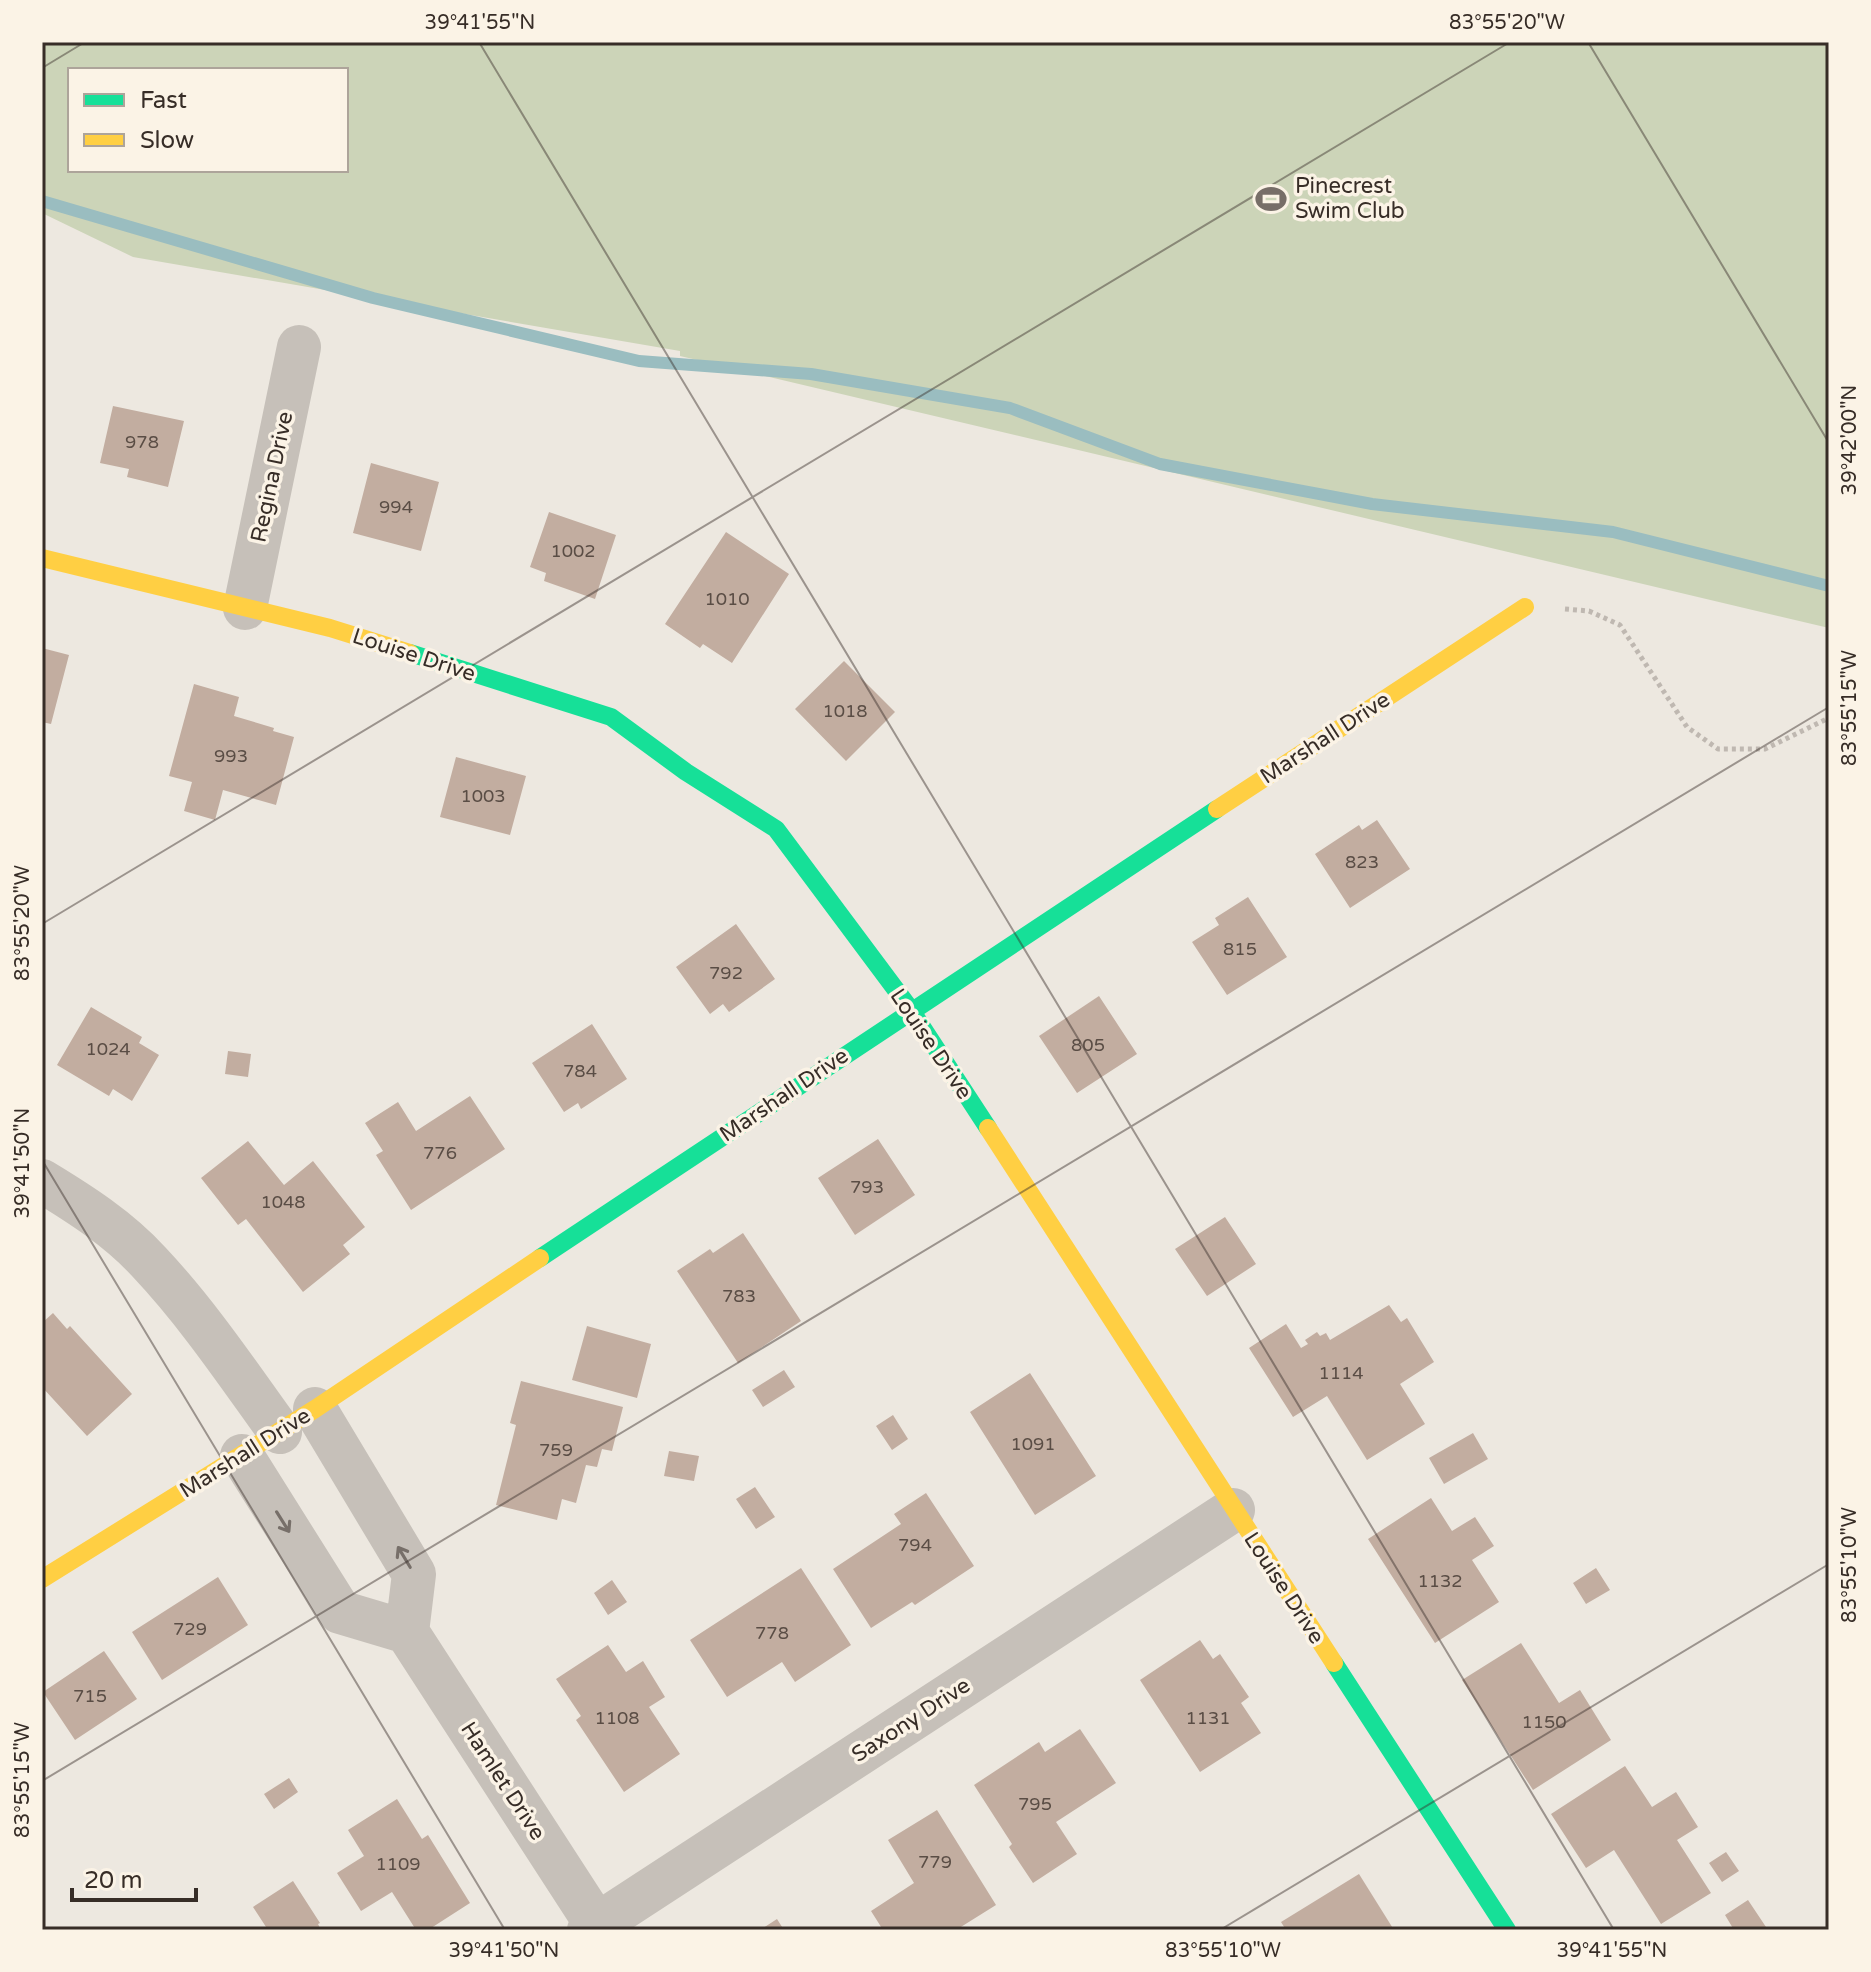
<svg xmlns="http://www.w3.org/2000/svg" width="1871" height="1972" viewBox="0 0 1871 1972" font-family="'Varela Round',sans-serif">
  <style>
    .green { fill: #ccd4b8; fill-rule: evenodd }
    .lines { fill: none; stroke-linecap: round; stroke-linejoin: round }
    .stream { stroke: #9abdc0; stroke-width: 12 }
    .building { fill: #c2ada0 }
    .path { stroke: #bfb8b1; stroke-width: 5; stroke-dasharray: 4 4; stroke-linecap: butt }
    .street { stroke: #c6c0b9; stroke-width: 44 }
    .fast { stroke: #16e098; stroke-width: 18 }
    .slow { stroke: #ffcf43; stroke-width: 18 }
    .oneway { stroke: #776f69 }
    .ticks { fill: none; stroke: #372d27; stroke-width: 2; stroke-opacity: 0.45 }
    .labels { text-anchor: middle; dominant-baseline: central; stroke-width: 7; stroke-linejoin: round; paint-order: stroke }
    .number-label { font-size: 18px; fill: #5a4d45 }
    .poi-label { font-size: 22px; fill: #372d27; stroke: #fbf3e6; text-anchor: start }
    .street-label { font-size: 22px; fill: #372d27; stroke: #fbf3e6 }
    .neatline { fill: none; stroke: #372d27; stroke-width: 3 }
    .ticks-label { font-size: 20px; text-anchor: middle; fill: #372d27 }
  </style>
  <rect width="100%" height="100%" fill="#ede8e0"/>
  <!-- green -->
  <path class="green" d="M 42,42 L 1829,42 L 1829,628 L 757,374 L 680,356 L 680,351 L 133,257 L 42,213 ZM 70,70 L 346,70 L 346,170 L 70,170 Z"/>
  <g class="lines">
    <!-- stream -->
    <path class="stream" d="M 42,201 L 373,298 L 639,361 L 811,374 L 1010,408 L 1160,464 L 1372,504 L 1613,532 L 1829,586"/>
  </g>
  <!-- building -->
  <path class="building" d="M 113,406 L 184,421 L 168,487 L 127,477 L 129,469 L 100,463 Z
    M 371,463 L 439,482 L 421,551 L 353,533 Z
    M 549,512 L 616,535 L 595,599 L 544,581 L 546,573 L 530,567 Z
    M 726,532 L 789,574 L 732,663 L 703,644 L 700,648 L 665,624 Z
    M 42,648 L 69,655 L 51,724 L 42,722 Z
    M 844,661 L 895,712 L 846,761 L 795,709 Z
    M 194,684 L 239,697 L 234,716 L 274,728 L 273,731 L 294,737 L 276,805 L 223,790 L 215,820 L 184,811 L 192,782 L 169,776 Z
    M 456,757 L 526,776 L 510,835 L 440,817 Z
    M 1377,820 L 1410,869 L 1350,908 L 1315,854 L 1359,825 L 1362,830 Z
    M 1248,897 L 1287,957 L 1227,995 L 1192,942 L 1219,925 L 1215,918 Z
    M 736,924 L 775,979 L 729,1012 L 723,1004 L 710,1014 L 676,967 Z
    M 1099,996 L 1137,1054 L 1077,1093 L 1039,1036 Z
    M 91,1007 L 142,1037 L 139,1043 L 159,1055 L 132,1101 L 113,1089 L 109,1096 L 57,1065 Z
    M 592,1024 L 627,1079 L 581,1109 L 578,1103 L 564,1112 L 532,1063 Z
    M 228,1051 L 251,1054 L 248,1077 L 225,1074 Z
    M 470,1096 L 505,1149 L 411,1210 L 376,1155 L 383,1151 L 365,1123 L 398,1102 L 416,1131 Z
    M 878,1139 L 915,1195 L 855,1235 L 818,1178 Z
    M 248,1141 L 284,1185 L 313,1161 L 365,1227 L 343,1245 L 350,1254 L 303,1292 L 246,1219 L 238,1225 L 201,1178 Z
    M 1225,1217 L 1256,1264 L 1207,1296 L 1175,1249 Z
    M 743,1233 L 801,1321 L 738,1363 L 677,1271 L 710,1249 L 713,1253 Z
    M 1389,1305 L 1401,1322 L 1407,1318 L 1434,1362 L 1400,1384 L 1425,1424 L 1367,1460 L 1327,1396 L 1293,1417 L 1249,1348 L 1286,1324 L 1301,1348 L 1308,1344 L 1305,1340 L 1317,1332 L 1320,1336 L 1326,1333 L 1330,1340 Z
    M 53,1313 L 67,1329 L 70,1326 L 132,1394 L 87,1436 L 42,1387 L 42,1323 Z
    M 587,1326 L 651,1344 L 637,1398 L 572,1380 Z
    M 784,1370 L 795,1387 L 763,1407 L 752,1390 Z
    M 1030,1373 L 1096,1476 L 1035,1515 L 970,1412 Z
    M 521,1381 L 623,1407 L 612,1451 L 602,1449 L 597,1467 L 586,1465 L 576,1503 L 562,1499 L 557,1520 L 496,1505 L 516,1425 L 510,1423 Z
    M 893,1415 L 908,1439 L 892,1450 L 876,1426 Z
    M 1473,1433 L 1488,1459 L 1444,1484 L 1429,1458 Z
    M 669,1451 L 699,1456 L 694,1481 L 664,1476 Z
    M 755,1487 L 775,1517 L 756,1529 L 736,1499 Z
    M 926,1493 L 974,1566 L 915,1605 L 912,1602 L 871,1628 L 833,1569 L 901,1524 L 894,1514 Z
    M 1431,1498 L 1452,1531 L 1475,1517 L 1494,1546 L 1472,1560 L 1499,1602 L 1435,1643 L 1368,1539 Z
    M 801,1568 L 851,1645 L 795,1682 L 782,1662 L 727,1697 L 690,1640 Z
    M 1596,1568 L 1610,1590 L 1586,1604 L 1573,1583 Z
    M 218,1577 L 248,1625 L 162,1680 L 132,1632 Z
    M 612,1580 L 627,1602 L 608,1615 L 594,1593 Z
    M 1200,1640 L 1213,1659 L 1220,1654 L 1249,1697 L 1241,1703 L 1261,1733 L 1200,1772 L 1140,1680 Z
    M 1521,1643 L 1559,1703 L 1580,1690 L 1611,1740 L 1533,1790 L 1462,1680 Z
    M 608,1645 L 626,1672 L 643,1661 L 665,1697 L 649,1707 L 680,1754 L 624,1792 L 576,1720 L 581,1716 L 556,1679 Z
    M 104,1651 L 137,1699 L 75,1740 L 43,1692 Z
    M 1080,1729 L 1116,1783 L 1056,1822 L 1077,1854 L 1033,1883 L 1009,1847 L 1012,1844 L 974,1785 L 1039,1742 L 1045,1752 Z
    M 1625,1766 L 1652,1807 L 1676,1792 L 1698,1827 L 1677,1840 L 1711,1893 L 1661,1924 L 1614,1850 L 1586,1868 L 1551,1814 Z
    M 289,1778 L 298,1792 L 274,1809 L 264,1794 Z
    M 397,1799 L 422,1839 L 428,1835 L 470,1903 L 428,1930 L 416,1930 L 392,1892 L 361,1911 L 337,1873 L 364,1856 L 348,1830 Z
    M 937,1810 L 996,1905 L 956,1930 L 883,1930 L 871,1911 L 914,1883 L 888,1840 Z
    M 1726,1852 L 1739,1871 L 1722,1882 L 1709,1863 Z
    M 1359,1874 L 1394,1930 L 1286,1930 L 1281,1922 Z
    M 293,1881 L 320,1923 L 318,1924 L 321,1930 L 268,1930 L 253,1907 Z
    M 1748,1900 L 1766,1927 L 1761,1930 L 1734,1930 L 1725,1915 Z
    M 777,1919 L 784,1930 L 760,1930 Z"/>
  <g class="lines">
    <!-- path -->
    <path class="path" d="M 1565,609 L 1589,611 L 1620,625 L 1687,727 L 1718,749 L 1765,749 L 1829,718"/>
    <!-- street -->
    <path class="street" d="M 245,608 L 299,347
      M 42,1181 C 80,1204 119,1229 149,1262 C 198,1314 238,1374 280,1432
      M 315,1409 L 414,1574 L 407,1632 L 600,1930
      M 242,1456 L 340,1612 L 407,1632
      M 589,1930 L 1233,1510"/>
    <!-- fast -->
    <path class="fast" d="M 410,653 L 611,717 L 686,772 L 776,829 L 911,1010 L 988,1128
      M 540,1258 L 1217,809
      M 1334,1663 L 1507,1930"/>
    <!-- slow -->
    <path class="slow" d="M 42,558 L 330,628 L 410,653
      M 1217,809 L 1525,607
      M 988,1128 L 1334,1663
      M 42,1579 L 315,1409 L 540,1258"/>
  </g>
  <!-- one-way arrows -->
  <defs><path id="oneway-shaft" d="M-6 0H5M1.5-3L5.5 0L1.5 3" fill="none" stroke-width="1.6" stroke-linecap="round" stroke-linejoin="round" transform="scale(2)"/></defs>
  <g class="oneway">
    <use href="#oneway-shaft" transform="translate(283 1522) rotate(58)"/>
    <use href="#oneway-shaft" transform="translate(404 1557) rotate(-121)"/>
  </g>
  <!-- ticks -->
  <path class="ticks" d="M 479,42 L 1614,1930M 1588,42 L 1829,443M 42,68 L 85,42M 42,924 L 1510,42M 42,1160 L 505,1930M 42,1781 L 1829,707M 1220,1930 L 1829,1564"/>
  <!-- icons -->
  <defs>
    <g id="stadium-bare" transform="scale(2.4)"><path d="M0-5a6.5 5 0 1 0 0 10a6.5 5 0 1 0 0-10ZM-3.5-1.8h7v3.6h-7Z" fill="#776e68" stroke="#fbf3e6" stroke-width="2.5" paint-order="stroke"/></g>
  </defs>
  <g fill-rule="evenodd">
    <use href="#stadium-bare" x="1271" y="199"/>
  </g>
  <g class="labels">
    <!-- number labels -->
    <g class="number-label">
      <text x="142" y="442">978</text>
      <text x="396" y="507">994</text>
      <text x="573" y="551">1002</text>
      <text x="727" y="599">1010</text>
      <text x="845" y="711">1018</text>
      <text x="231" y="756">993</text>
      <text x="483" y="796">1003</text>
      <text x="1362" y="862">823</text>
      <text x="1240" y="949">815</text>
      <text x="726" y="973">792</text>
      <text x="1088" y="1045">805</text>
      <text x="108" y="1049">1024</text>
      <text x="580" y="1071">784</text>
      <text x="440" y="1153">776</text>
      <text x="867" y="1187">793</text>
      <text x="283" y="1202">1048</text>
      <text x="739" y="1296">783</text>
      <text x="1341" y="1373">1114</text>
      <text x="1033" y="1444">1091</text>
      <text x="556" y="1450">759</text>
      <text x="915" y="1545">794</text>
      <text x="1440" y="1581">1132</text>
      <text x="190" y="1629">729</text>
      <text x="772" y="1633">778</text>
      <text x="90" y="1696">715</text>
      <text x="617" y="1718">1108</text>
      <text x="1208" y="1718">1131</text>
      <text x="1544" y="1722">1150</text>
      <text x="1035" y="1804">795</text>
      <text x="935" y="1862">779</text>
      <text x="398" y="1864">1109</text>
    </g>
    <!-- poi labels -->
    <g class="poi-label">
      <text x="1295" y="186">Pinecrest<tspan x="1295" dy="25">Swim Club</tspan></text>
    </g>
    <!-- street labels -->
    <g class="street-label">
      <text transform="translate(272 477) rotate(-78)">Regina Drive</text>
      <text transform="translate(414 655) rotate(18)">Louise Drive</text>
      <text transform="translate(1325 738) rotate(-33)">Marshall Drive</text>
      <text transform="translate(931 1044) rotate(56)">Louise Drive</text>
      <text transform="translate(784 1095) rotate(-34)">Marshall Drive</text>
      <text transform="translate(245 1453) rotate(-32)">Marshall Drive</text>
      <text transform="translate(1284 1588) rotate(57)">Louise Drive</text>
      <text transform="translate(911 1720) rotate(-33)">Saxony Drive</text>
      <text transform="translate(503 1781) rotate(57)">Hamlet Drive</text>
    </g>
  </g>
  <!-- border -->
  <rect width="1871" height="1972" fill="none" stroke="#fbf3e6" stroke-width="88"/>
  <!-- legend -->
  <rect x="68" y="68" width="280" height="104" fill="#fbf3e6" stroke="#ada49a" stroke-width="2"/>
  <rect x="84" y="94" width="40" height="12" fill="#16e098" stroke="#ada49a" stroke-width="2"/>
  <text x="140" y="108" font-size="24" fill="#372d27">Fast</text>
  <rect x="84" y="134" width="40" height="12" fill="#ffcf43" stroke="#ada49a" stroke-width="2"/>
  <text x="140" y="148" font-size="24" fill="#372d27">Slow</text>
  <!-- scale -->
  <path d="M72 1888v12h124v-12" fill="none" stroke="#372d27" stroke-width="4"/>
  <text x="84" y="1888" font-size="24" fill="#372d27" stroke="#fbf3e6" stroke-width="6" paint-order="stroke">20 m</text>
  <rect x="44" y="44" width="1783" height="1884" class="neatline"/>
  <g class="ticks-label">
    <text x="480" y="29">39°41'55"N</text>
    <text x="1507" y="29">83°55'20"W</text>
    <text transform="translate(1849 440) rotate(-90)" y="7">39°42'00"N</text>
    <text transform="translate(1849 708) rotate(-90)" y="7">83°55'15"W</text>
    <text transform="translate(22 923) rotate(-90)" y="7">83°55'20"W</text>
    <text transform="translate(22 1163) rotate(-90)" y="7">39°41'50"N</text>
    <text transform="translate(1849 1565) rotate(-90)" y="7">83°55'10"W</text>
    <text transform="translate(22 1780) rotate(-90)" y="7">83°55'15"W</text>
    <text x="504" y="1957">39°41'50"N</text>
    <text x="1223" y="1957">83°55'10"W</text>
    <text x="1612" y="1957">39°41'55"N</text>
  </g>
</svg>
